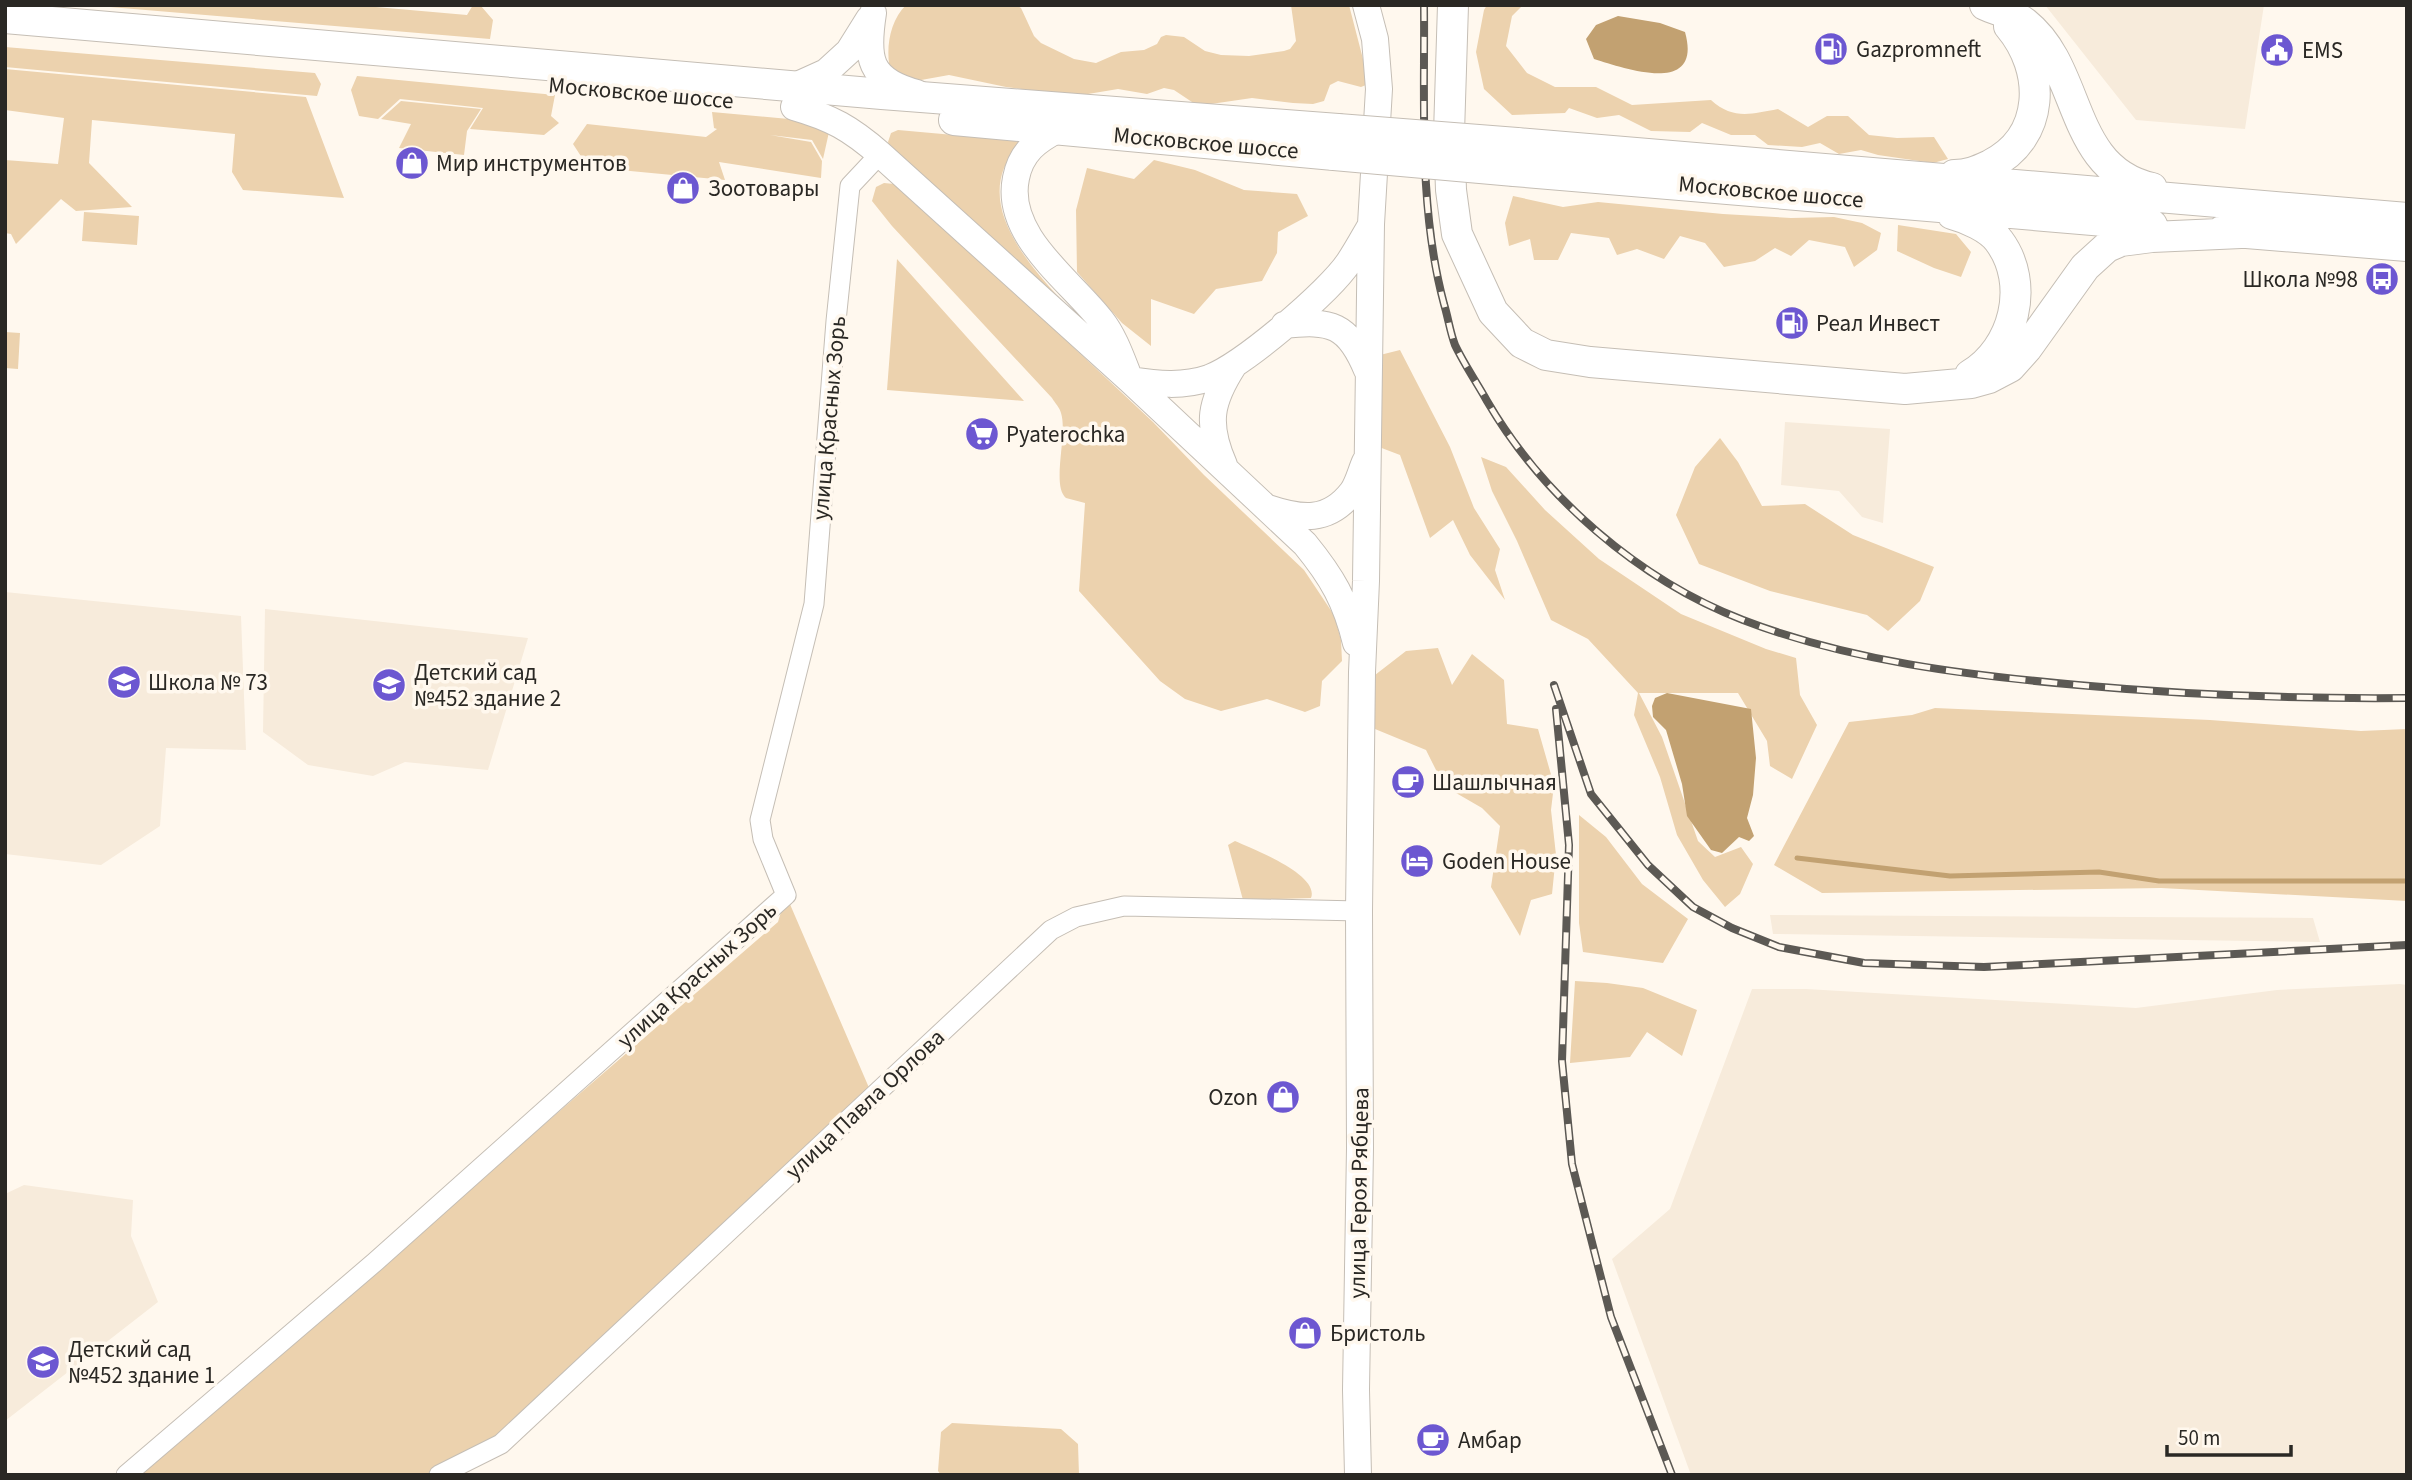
<svg xmlns="http://www.w3.org/2000/svg" width="2412" height="1480" viewBox="0 0 2412 1480" font-family="'Source Sans 3',sans-serif">
  <style>
    .built { fill: #f7ebdb }
    .green { fill: #ecd2ae }
    .water { fill: #c2a171 }
    .lines { fill: none; stroke-linecap: round; stroke-linejoin: round }
    .stream { stroke: #c2a171; stroke-width: 5 }
    .minor-casing { stroke: #c5beb5; stroke-width: 21 }
    .secondary-casing { stroke: #c5beb5; stroke-width: 28 }
    .primary-casing { stroke: #c5beb5; stroke-width: 32 }
    .minor { stroke: #fff; stroke-width: 19 }
    .secondary { stroke: #fff; stroke-width: 26 }
    .primary { stroke: #fff; stroke-width: 30 }
    .rail-casing { stroke: #5c5954; stroke-width: 8 }
    .rail { stroke: #fff8ee; stroke-width: 5; stroke-dasharray: 16; stroke-linecap: butt }
    .primary-bridge-casing { stroke: #c5beb5; stroke-width: 32; stroke-linecap: butt }
    .primary-bridge { stroke: #fff; stroke-width: 30 }
    .labels { text-anchor: middle; dominant-baseline: central; stroke-width: 7; stroke-linejoin: round; paint-order: stroke }
    .poi-label { font-size: 23px; fill: #2a2824; stroke: #fff8ee; text-anchor: start }
    .street-label { font-size: 23px; fill: #2a2824; stroke: #fff8ee }
  </style>
  <rect width="100%" height="100%" fill="#fff8ee"/>
  <!-- built -->
  <path class="built" d="M 2045,5 L 2264,5 L 2245,129 L 2136,120 Z
    M 1785,422 L 1890,429 L 1883,523 L 1862,517 L 1839,491 L 1781,485 Z
    M 5,592 L 241,616 L 246,750 L 166,748 L 160,826 L 101,865 L 5,854 Z
    M 265,609 L 528,638 L 488,770 L 405,762 L 373,776 L 308,765 L 263,732 Z
    M 1770,915 L 2313,918 L 2320,942 L 1773,934 Z
    M 2400,984 L 2407,985 L 2407,1475 L 1691,1475 L 1612,1259 L 1670,1209 L 1752,989 L 1806,989 L 2136,1008 L 2277,990 Z
    M 24,1185 L 133,1200 L 131,1236 L 158,1302 L 5,1421 L 5,1194 Z"/>
  <!-- green -->
  <path class="green" d="M 86,5 L 353,5 L 467,15 L 473,5 L 481,6 L 493,20 L 490,39 Z
    M 906,5 L 1016,5 L 1021,8 L 1034,36 L 1041,43 L 1074,59 L 1096,63 L 1121,52 L 1144,50 L 1157,44 L 1161,37 L 1166,35 L 1184,37 L 1205,51 L 1221,55 L 1249,56 L 1284,51 L 1290,49 L 1296,41 L 1291,5 L 1349,5 L 1364,63 L 1366,85 L 1361,87 L 1338,81 L 1330,85 L 1324,101 L 1313,104 L 1293,103 L 1252,98 L 1204,105 L 1192,102 L 1174,90 L 1164,88 L 1147,94 L 1118,89 L 1076,96 L 1006,87 L 949,75 L 910,82 L 891,74 C 885,50 889,22 906,5 Z
    M 1487,5 L 1523,5 L 1512,16 L 1506,46 L 1527,73 L 1555,87 L 1596,87 L 1632,105 L 1711,100 C 1733,120 1751,114 1778,109 L 1808,127 L 1827,116 L 1848,116 L 1869,135 L 1897,138 L 1934,137 L 1948,159 L 1933,163 L 1878,155 L 1861,150 L 1839,154 L 1820,143 L 1802,147 L 1768,145 L 1755,135 L 1731,135 L 1702,123 L 1690,132 L 1651,131 L 1619,115 L 1597,118 L 1569,108 L 1565,113 L 1512,115 L 1484,89 L 1476,52 L 1484,10 Z
    M 5,47 L 315,73 L 321,84 L 317,96 L 5,67 Z
    M 5,69 L 306,97 L 344,198 L 243,190 L 232,172 L 235,134 L 92,120 L 89,163 L 132,207 L 76,211 L 61,199 L 16,244 L 11,234 L 5,233 L 5,160 L 58,164 L 64,118 L 5,110 Z
    M 357,76 L 555,95 L 551,116 L 559,123 L 544,135 L 470,129 L 483,108 L 400,99 L 378,119 L 359,116 L 351,90 Z
    M 401,101 L 481,109 L 467,131 L 464,155 L 399,148 L 411,124 L 381,119 Z
    M 712,112 L 821,122 L 829,132 L 823,159 L 812,140 L 770,135 L 811,142 L 822,161 L 821,178 L 719,162 L 725,180 L 588,167 L 573,144 L 587,124 L 706,137 L 717,129 L 714,128 Z
    M 898,130 L 1022,141 C 1017,150 1008,159 1004,168 C 981,227 1054,290 1088,329 L 891,150 L 888,142 L 891,133 Z
    M 1154,160 L 1195,170 L 1244,190 L 1297,194 L 1308,216 L 1278,232 L 1277,253 L 1262,281 L 1216,289 L 1194,314 L 1151,299 L 1151,346 L 1122,323 L 1077,272 L 1076,210 L 1087,168 L 1134,179 Z
    M 884,183 L 894,184 L 911,195 L 1153,422 L 1204,475 L 1304,570 L 1334,615 L 1341,640 L 1342,661 L 1322,681 L 1320,706 L 1305,712 L 1267,699 L 1221,711 L 1185,699 L 1160,681 L 1079,591 L 1085,503 L 1066,498 C 1051,485 1068,435 1061,413 C 1060,408 1055,403 1052,398 L 892,226 L 872,201 L 876,187 Z
    M 1513,196 L 1563,207 L 1598,202 L 1723,214 L 1791,218 L 1834,217 L 1862,223 L 1881,233 L 1877,250 L 1854,267 L 1845,247 L 1809,240 L 1791,256 L 1775,248 L 1755,261 L 1724,267 L 1705,243 L 1680,236 L 1664,259 L 1637,249 L 1617,255 L 1609,238 L 1571,233 L 1558,260 L 1534,260 L 1530,239 L 1509,246 L 1505,223 Z
    M 84,212 L 139,216 L 137,245 L 82,241 Z
    M 1898,225 L 1956,234 L 1971,252 L 1961,277 L 1934,268 L 1897,251 Z
    M 897,259 L 1024,401 L 887,390 Z
    M 5,332 L 20,333 L 18,369 L 5,368 Z
    M 1400,350 L 1450,447 L 1474,508 L 1500,549 L 1495,570 L 1505,600 L 1470,555 L 1453,520 L 1430,538 L 1400,455 L 1379,447 L 1380,355 Z
    M 1720,438 L 1738,462 L 1762,506 L 1805,504 L 1853,535 L 1934,567 L 1920,601 L 1888,631 L 1867,615 L 1770,591 L 1699,564 L 1676,515 L 1695,467 Z
    M 1481,457 L 1506,467 L 1545,510 L 1599,559 L 1681,614 L 1766,649 L 1796,658 L 1800,695 L 1817,725 L 1792,779 L 1770,766 L 1767,741 L 1738,693 L 1639,693 L 1662,737 L 1698,841 L 1715,857 L 1741,847 L 1753,864 L 1740,894 L 1725,907 L 1703,880 L 1677,835 L 1660,777 L 1634,715 L 1638,693 L 1588,639 L 1551,620 L 1517,541 L 1492,491 Z
    M 1438,648 L 1452,685 L 1472,654 L 1504,680 L 1507,724 L 1538,729 L 1554,785 L 1551,810 L 1556,855 L 1552,894 L 1531,900 L 1520,936 L 1491,887 L 1500,826 L 1482,808 L 1444,786 L 1426,750 L 1375,729 L 1375,675 L 1406,651 Z
    M 1935,708 L 2210,720 L 2361,731 L 2407,729 L 2407,901 L 2161,888 L 1822,893 L 1774,865 L 1849,722 L 1912,715 Z
    M 1579,815 L 1606,837 L 1642,884 L 1688,919 L 1663,963 L 1583,952 L 1579,923 Z
    M 1235,841 C 1253,849 1320,875 1311,898 L 1243,900 L 1228,845 Z
    M 786,895 L 873,1097 L 501,1444 L 439,1475 L 139,1475 L 778,922 Z
    M 1575,981 L 1607,983 L 1643,988 L 1697,1010 L 1682,1056 L 1647,1032 L 1630,1057 L 1570,1063 Z
    M 952,1423 L 1061,1429 L 1078,1444 L 1079,1475 L 941,1475 L 938,1471 L 941,1432 Z"/>
  <!-- water -->
  <path class="water" d="M 1618,16 L 1660,23 L 1685,32 C 1703,96 1626,69 1594,59 L 1586,39 L 1596,25 Z
    M 1667,693 L 1751,709 L 1756,758 L 1753,795 L 1747,818 L 1754,836 L 1749,841 L 1739,837 L 1722,853 L 1711,850 L 1687,816 L 1682,784 L 1666,730 L 1653,717 L 1652,706 L 1655,698 Z"/>
  <g class="lines">
    <!-- stream -->
    <path class="stream" d="M 1797,858 L 1950,876 L 2099,872 L 2159,881 L 2407,881"/>
    <!-- minor casing -->
    <g class="minor-casing">
      <path id="minor" d="M 126,1475 L 375,1262 L 786,895 L 763,839 L 760,820 L 814,604 L 836,321 L 850,186 L 880,154
        M 439,1475 L 501,1444 L 1051,930 L 1076,917 L 1124,906 L 1359,911"/>
    </g>
    <!-- secondary casing -->
    <g class="secondary-casing">
      <path id="secondary" d="M 873,13 C 866,58 868,80 917,93
        M 795,86 L 826,72 L 849,51 L 869,19
        M 794,107 C 832,118 850,128 880,154 L 1130,380 L 1305,544 C 1332,577 1346,601 1356,643
        M 1059,129 C 1037,140 1021,152 1016,178 C 1004,235 1070,280 1101,320 C 1113,335 1120,354 1127,372
        M 1284,325 C 1331,320 1348,324 1367,370
        M 1130,380 C 1157,384 1183,387 1209,378 C 1243,365 1329,292 1349,262 C 1357,250 1364,237 1371,225
        M 1224,465 C 1206,424 1210,402 1234,365
        M 1268,508 C 1301,519 1328,523 1352,492 C 1358,484 1361,471 1365,462
        M 1358,1475 L 1356,1390 L 1360,1148 L 1359,911 L 1362,672 L 1366,581 L 1371,224 L 1379,89 L 1375,39 L 1366,5"/>
    </g>
    <!-- primary casing -->
    <g class="primary-casing">
      <path id="primary" d="M 1453,5 L 1449,133 L 1451,190 L 1457,234 L 1493,312 L 1522,343 L 1546,355 L 1590,362 L 1905,389 L 1971,383 L 1989,378 L 2010,367 L 2027,348 L 2085,267 L 2107,247 L 2121,241 L 2152,237 L 2241,233
        M 1985,5 C 1998,11 2014,14 2025,23 C 2083,69 2067,169 2152,188
        M 5,18 L 882,94 L 1338,129
        M 954,120 L 1334,155
        M 1517,143 L 2407,218
        M 1514,171 L 2152,225
        M 1954,175 C 1968,175 1977,171 1990,165 C 2046,137 2046,70 2009,26
        M 1952,214 C 1967,218 1990,228 1999,241 C 2031,284 2014,349 1970,375
        M 2222,231 L 2407,246"/>
    </g>
    <!-- minor -->
    <use href="#minor" class="minor"/>
    <!-- secondary -->
    <use href="#secondary" class="secondary"/>
    <!-- primary -->
    <use href="#primary" class="primary"/>
    <!-- rail casing -->
    <g class="rail-casing">
      <path id="rail" d="M 1424,5 C 1425,104 1418,207 1444,304 C 1448,317 1450,332 1455,345 C 1464,364 1477,383 1487,401 C 1543,497 1639,580 1743,620 C 1850,661 1965,675 2078,685 C 2188,695 2297,699 2407,698
        M 1554,685 L 1591,794 L 1648,865 L 1693,907 L 1732,928 L 1779,947 L 1864,963 L 1984,967 L 2407,945
        M 1556,709 L 1569,845 L 1562,1061 L 1572,1164 L 1611,1317 L 1672,1475"/>
    </g>
    <!-- rail -->
    <use href="#rail" class="rail"/>
    <!-- primary-bridge casing -->
    <g class="primary-bridge-casing">
      <path id="primary-bridge" d="M 1338,129 L 1517,143
        M 1334,155 L 1514,171"/>
    </g>
    <!-- primary-bridge -->
    <use href="#primary-bridge" class="primary-bridge"/>
  </g>
  <!-- icons -->
  <defs>
    <g id="fuel-disc" transform="scale(1.75)"><circle r="9.5" fill="#6c57d1" stroke="#fff8ee"/><path d="M-5.5-6h7V0h2V4h1.3V-2.5L3-4.5l.8-.8L6-3V5H2.5V1h-1V6h-7ZM-4.2-4.7v3.2H.2V-4.7Z" fill="#fff"/></g>
    <g id="civic-disc" transform="scale(1.75)"><circle r="9.5" fill="#6c57d1" stroke="#fff8ee"/><path d="M-.6-6.5H3V-4.5H.6V-3L4-1V1h2V6H-6V1h2V-1L-.6-3ZM-1.2 2.5V6h2.4V2.5Z" fill="#fff"/></g>
    <g id="shop-disc" transform="scale(1.75)"><circle r="9.5" fill="#6c57d1" stroke="#fff8ee"/><path d="M-5-2.5h2.3a2.7 3.5 0 0 1 5.4 0H5L5.5 6h-11ZM-1.5-2.5h3a1.5 2.3 0 0 0-3 0Z" fill="#fff"/></g>
    <g id="bus-disc" transform="scale(1.75)"><circle r="9.5" fill="#6c57d1" stroke="#fff8ee"/><path d="M-5-6H5V4H4V6H2V4H-2V6H-4V4H-5ZM-3.5-4V0h7V-4ZM-3.5 1.2v1.5H-2V1.2ZM2 1.2v1.5H3.5V1.2Z" fill="#fff"/></g>
    <g id="supermarket-disc" transform="scale(1.75)"><circle r="9.5" fill="#6c57d1" stroke="#fff8ee"/><path d="M-6-5.5h2.5l.6 2H6L4.5 2H-2.5L-4.4-4H-6ZM-1.5 3.2a1.3 1.3 0 1 0 .1 0ZM3 3.2a1.3 1.3 0 1 0 .1 0Z" fill="#fff"/></g>
    <g id="school-disc" transform="scale(1.75)"><circle r="9.5" fill="#6c57d1" stroke="#fff8ee"/><path d="M0-5L7-2L0 1L-7-2ZM-4 1L0 2.5L4 1V4Q0 6-4 4Z" fill="#fff"/></g>
    <g id="cafe-disc" transform="scale(1.75)"><circle r="9.5" fill="#6c57d1" stroke="#fff8ee"/><path d="M-5.5-4.5H6V0H3Q3 3.5 0 3.5H-2.5Q-5.5 3.5-5.5 0ZM3-3.2v2h1.7v-2ZM-6 4.5H4V6H-6Z" fill="#fff"/></g>
    <g id="hotel-disc" transform="scale(1.75)"><circle r="9.5" fill="#6c57d1" stroke="#fff8ee"/><path d="M-6-4.5h1.5V1H6V5H4.5V3h-9V5H-6ZM-4 0a1.8 1.8 0 1 1 3.6 0ZM.5 0V-2.5h3Q6-2.5 6 0Z" fill="#fff"/></g>
  </defs>
  <g fill-rule="evenodd">
    <use href="#fuel-disc" x="1831" y="49"/>
    <use href="#civic-disc" x="2277" y="50"/>
    <use href="#shop-disc" x="412" y="163"/>
    <use href="#shop-disc" x="683" y="188"/>
    <use href="#bus-disc" x="2382" y="279"/>
    <use href="#fuel-disc" x="1792" y="323"/>
    <use href="#supermarket-disc" x="982" y="434"/>
    <use href="#school-disc" x="124" y="682"/>
    <use href="#school-disc" x="389" y="685"/>
    <use href="#cafe-disc" x="1408" y="782"/>
    <use href="#hotel-disc" x="1417" y="861"/>
    <use href="#shop-disc" x="1283" y="1097"/>
    <use href="#shop-disc" x="1305" y="1333"/>
    <use href="#school-disc" x="43" y="1362"/>
    <use href="#cafe-disc" x="1433" y="1440"/>
  </g>
  <g class="labels">
    <!-- poi labels -->
    <g class="poi-label">
      <text x="1856" y="49">Gazpromneft</text>
      <text x="2302" y="50">EMS</text>
      <text x="436" y="163">Мир инструментов</text>
      <text x="708" y="188">Зоотовары</text>
      <text x="2358" y="279" text-anchor="end">Школа №98</text>
      <text x="1816" y="323">Реал Инвест</text>
      <text x="1006" y="434">Pyaterochka</text>
      <text x="414" y="672">Детский сад<tspan x="414" dy="26">№452 здание 2</tspan></text>
      <text x="148" y="682">Школа № 73</text>
      <text x="1432" y="782">Шашлычная</text>
      <text x="1442" y="861">Goden House</text>
      <text x="1258" y="1097" text-anchor="end">Ozon</text>
      <text x="1330" y="1333">Бристоль</text>
      <text x="68" y="1349">Детский сад<tspan x="68" dy="26">№452 здание 1</tspan></text>
      <text x="1458" y="1440">Амбар</text>
    </g>
    <!-- street labels -->
    <g class="street-label">
      <text transform="translate(641 93) rotate(5)">Московское шоссе</text>
      <text transform="translate(1206 143) rotate(5)">Московское шоссе</text>
      <text transform="translate(1771 192) rotate(5)">Московское шоссе</text>
      <text transform="translate(829 418) rotate(-85)">улица Красных Зорь</text>
      <text transform="translate(697 975) rotate(-42)">улица Красных Зорь</text>
      <text transform="translate(865 1104) rotate(-43)">улица Павла Орлова</text>
      <text transform="translate(1359 1193) rotate(-89)">улица Героя Рябцева</text>
    </g>
  </g>
  <!-- border -->
  <rect width="2412" height="1480" fill="none" stroke="#2a2824" stroke-width="14"/>
  <!-- scale -->
  <path d="M2167 1445v10h124v-10" fill="none" stroke="#2a2824" stroke-width="3.5"/>
  <text x="2178" y="1445" font-size="21" fill="#2a2824" stroke="#fff8ee" stroke-width="5" paint-order="stroke">50 m</text>
</svg>
